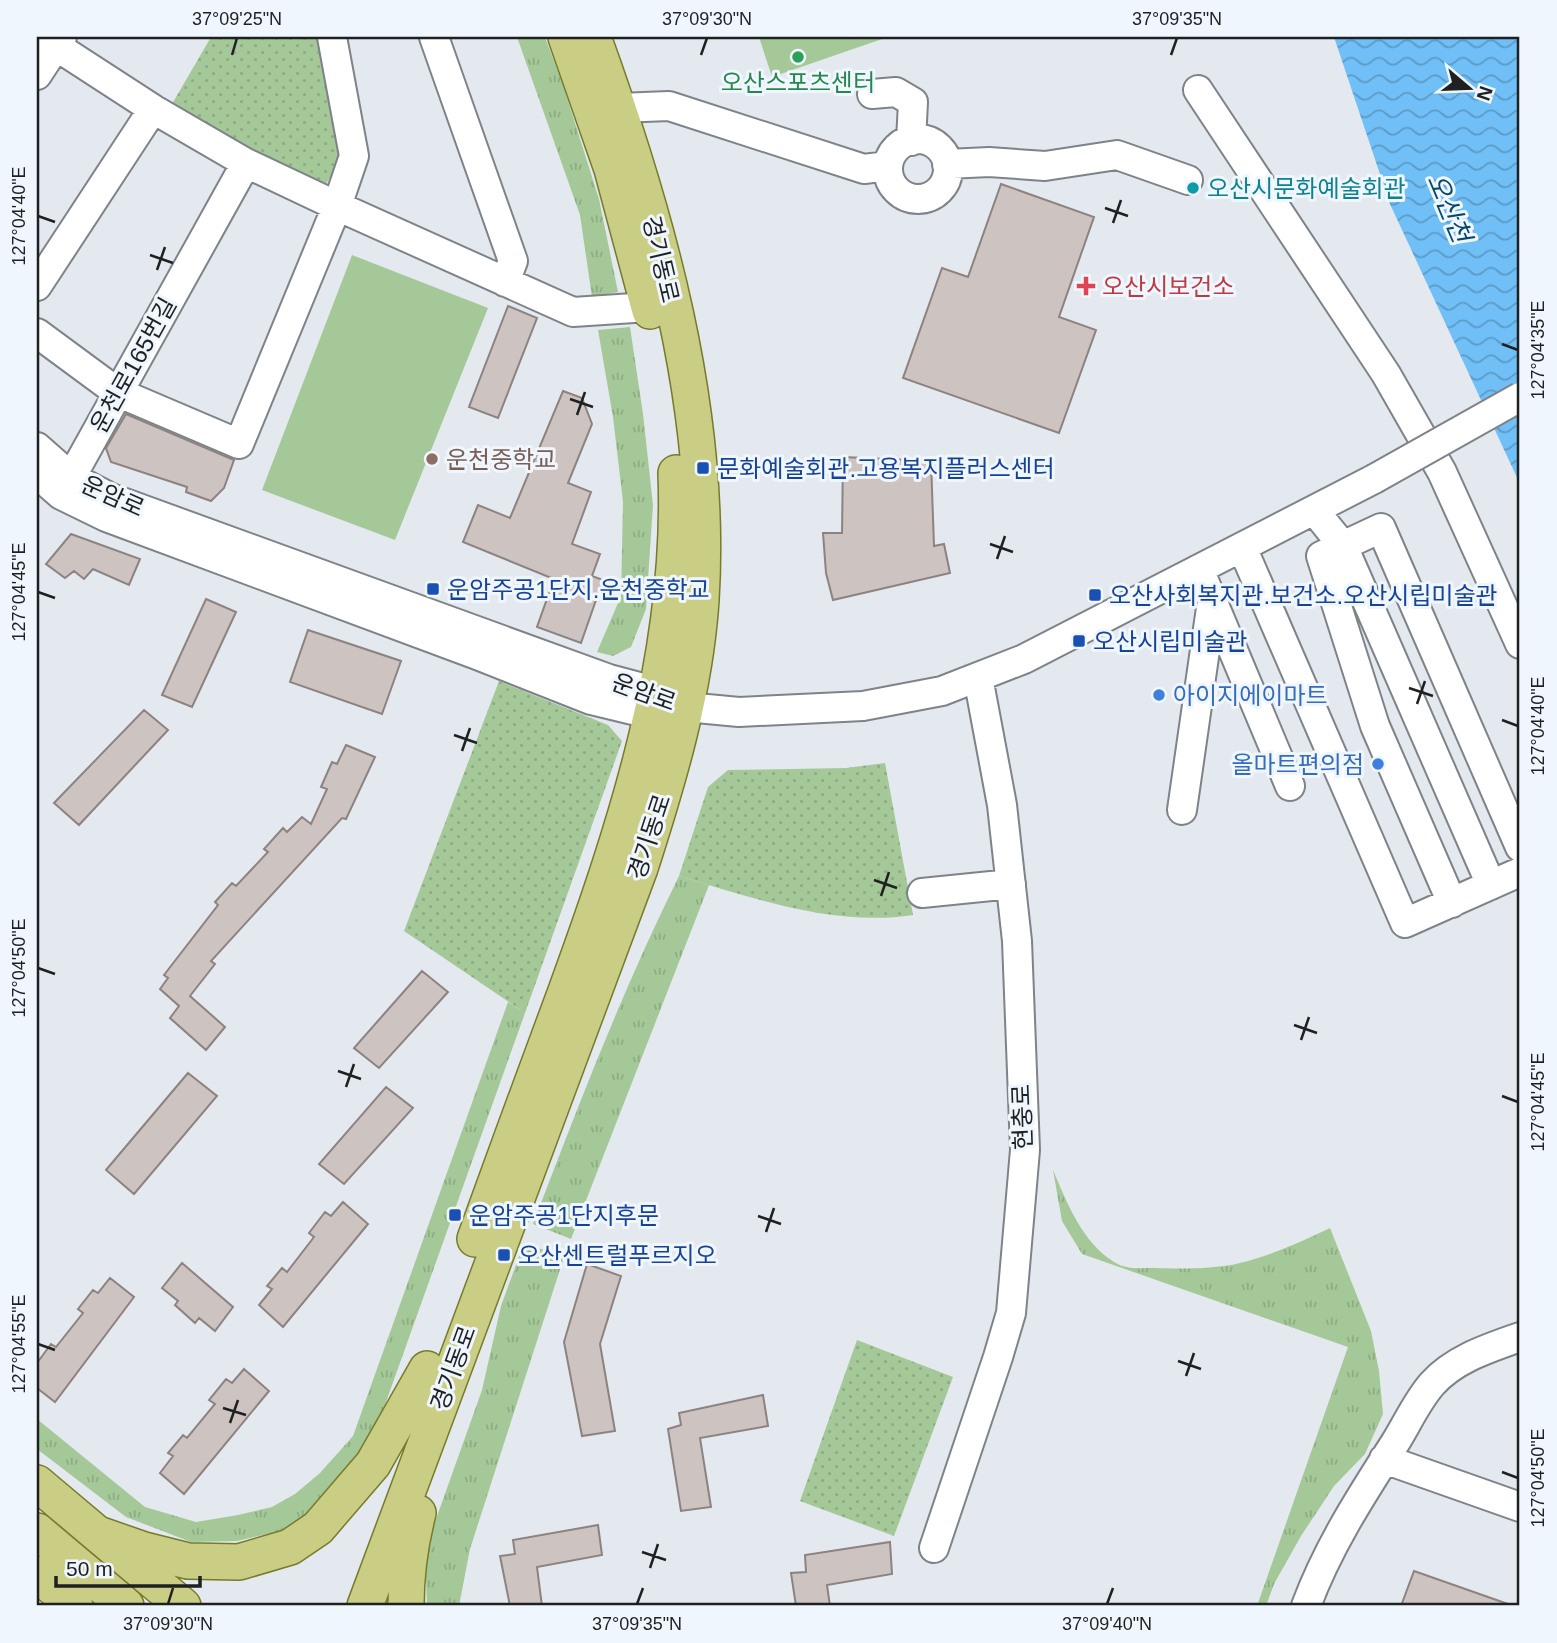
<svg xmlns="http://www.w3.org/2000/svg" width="1557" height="1643" viewBox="0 0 1557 1643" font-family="Arial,'Noto Sans KR',sans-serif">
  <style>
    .grass { fill: url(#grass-tufts) }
    .park { fill: url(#park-dots) }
    .pitch { fill: #a5c898 }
    .water { fill: url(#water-waves) }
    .building { fill: #cdc4c1; stroke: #8c8380; stroke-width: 2 }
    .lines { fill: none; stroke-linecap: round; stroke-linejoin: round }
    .minor-casing { stroke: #7e8389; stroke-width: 32 }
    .major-casing { stroke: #767b2c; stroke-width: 38 }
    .minor { stroke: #fff; stroke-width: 28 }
    .major { stroke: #cacd84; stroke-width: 35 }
    .minor-bridge-casing { stroke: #7e8389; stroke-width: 32; stroke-linecap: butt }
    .minor-bridge { stroke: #fff; stroke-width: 28 }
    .ticks { fill: none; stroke: #1e2022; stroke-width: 2.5 }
    .leisure-dot { fill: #2e9e5b; stroke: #f0f6fd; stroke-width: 2.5 }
    .culture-dot { fill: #0f9aa8; stroke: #f0f6fd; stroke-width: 2.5 }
    .health-dot { fill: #e0444e; stroke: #f0f6fd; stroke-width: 2.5 }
    .education-dot { fill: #8d6e63; stroke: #f0f6fd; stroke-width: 2.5 }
    .transit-dot { fill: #1a4fb4; stroke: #f0f6fd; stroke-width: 2.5 }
    .shop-dot { fill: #3f7fe0; stroke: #f0f6fd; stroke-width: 2.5 }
    .labels { text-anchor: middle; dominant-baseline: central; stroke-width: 6; stroke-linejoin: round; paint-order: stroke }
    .leisure-label { font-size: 24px; fill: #27864d; stroke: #f0f6fd }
    .culture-label { font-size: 24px; fill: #0d838f; stroke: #f0f6fd; text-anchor: start }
    .street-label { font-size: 24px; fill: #1e2022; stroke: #f0f6fd }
    .health-label { font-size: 24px; fill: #be3a42; stroke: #f0f6fd; text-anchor: start }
    .education-label { font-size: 24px; fill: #785e54; stroke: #f0f6fd; text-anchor: start }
    .transit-label { font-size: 24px; fill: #164399; stroke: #f0f6fd; text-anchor: start }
    .shop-label { font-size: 24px; fill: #366cbe; stroke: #f0f6fd; text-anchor: start }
    .water-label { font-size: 26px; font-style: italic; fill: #06486b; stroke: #f0f6fd }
    .neatline { fill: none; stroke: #1e2022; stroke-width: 2.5 }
    .ticks-label { font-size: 18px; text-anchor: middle; fill: #1e2022 }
  </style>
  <defs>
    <pattern id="grass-tufts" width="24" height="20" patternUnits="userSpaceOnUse" patternTransform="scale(1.75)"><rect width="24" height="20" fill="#a5c898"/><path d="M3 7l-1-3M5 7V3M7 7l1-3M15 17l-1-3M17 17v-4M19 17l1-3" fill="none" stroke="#8eac83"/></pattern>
    <pattern id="park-dots" width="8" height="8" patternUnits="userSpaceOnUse" patternTransform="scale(1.75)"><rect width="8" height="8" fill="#a5c898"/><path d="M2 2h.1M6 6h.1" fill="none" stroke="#8eac83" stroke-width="1.8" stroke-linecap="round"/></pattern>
    <pattern id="water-waves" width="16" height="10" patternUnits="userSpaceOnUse" patternTransform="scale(1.75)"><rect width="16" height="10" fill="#70bff6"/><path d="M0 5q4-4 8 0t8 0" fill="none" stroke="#5b9bc7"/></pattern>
  </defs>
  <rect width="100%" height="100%" fill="#e3e9ef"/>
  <!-- grass -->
  <path class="grass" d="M 517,37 L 545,37 L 563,85 L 599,199 L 618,292 L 592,297 L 580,215 Z
    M 630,327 L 643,414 L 653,505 L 646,609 L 631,647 L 613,656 L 597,652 L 621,596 L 623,502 L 613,417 L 598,330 Z
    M 679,876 L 709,885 L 571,1239 L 533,1224 C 578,1106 623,989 679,876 Z
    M 508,1002 L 525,1013 L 371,1444 L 313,1511 L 280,1531 L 237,1541 L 191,1542 L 126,1517 L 37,1449 L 37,1419 L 145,1507 L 196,1522 L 238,1515 L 272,1507 L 295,1494 L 320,1473 L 353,1436 Z
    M 1053,1170 C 1067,1203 1082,1242 1114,1262 C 1126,1270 1141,1268 1155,1268 C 1179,1269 1218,1269 1240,1263 C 1272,1255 1301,1242 1330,1228 L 1371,1331 L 1379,1371 L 1383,1414 L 1365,1454 L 1334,1486 L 1301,1536 L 1274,1584 L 1266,1606 L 1257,1606 L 1348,1347 L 1082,1254 L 1062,1221 Z
    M 524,1243 L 564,1257 L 470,1549 L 459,1606 L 427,1606 L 425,1550 L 482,1390 L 501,1306 Z"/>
  <!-- park -->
  <path class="park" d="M 211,37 L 319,37 L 343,155 L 325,186 L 309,188 L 172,104 Z
    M 499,681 L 608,725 L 622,741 L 525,1013 L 404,931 Z
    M 885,763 L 913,915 C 835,927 753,898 679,876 L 708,787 L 728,770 L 846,768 Z
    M 857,1340 L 953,1377 L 894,1536 L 800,1501 Z"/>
  <!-- pitch -->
  <path class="pitch" d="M 759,37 L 888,37 L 772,77 Z
    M 352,255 L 488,308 L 395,540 L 262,490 Z"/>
  <!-- water -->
  <path class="water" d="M 1334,37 L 1520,37 L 1520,484 L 1390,204 Z"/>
  <!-- building -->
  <path class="building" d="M 1001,184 L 1094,217 L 1059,317 L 1096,330 L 1059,433 L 903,378 L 942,268 L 968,277 Z
    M 508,306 L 537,318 L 498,418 L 469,407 Z
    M 563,391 L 582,398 L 592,424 L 568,483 L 591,492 L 572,544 L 600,554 L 592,576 L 603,580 L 581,643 L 537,627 L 554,579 L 463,542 L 478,505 L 510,518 Z
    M 126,414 L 234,460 L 224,488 L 211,501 L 186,492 L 187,487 L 111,462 L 106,448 Z
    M 843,457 L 931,461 L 934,546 L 944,544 L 950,573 L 833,600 L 826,573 L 823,533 L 842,533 Z
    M 71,534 L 140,559 L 129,585 L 93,569 L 84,579 L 74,571 L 65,578 L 46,564 Z
    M 206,599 L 236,612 L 192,707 L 162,695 Z
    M 308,630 L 401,661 L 382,714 L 290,682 Z
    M 144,710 L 168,730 L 79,825 L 54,803 Z
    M 346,745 L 375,757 L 346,819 L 342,818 L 211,961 L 215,964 L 190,996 L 225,1027 L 206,1050 L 170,1018 L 179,1006 L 160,989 L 168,978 L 164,975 L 218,905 L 215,902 L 232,883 L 236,886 L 268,852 L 264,849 L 283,828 L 287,832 L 302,817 L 311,824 L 327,789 L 321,787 L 332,762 L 337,764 Z
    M 422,971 L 448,992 L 379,1068 L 354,1048 Z
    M 188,1073 L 217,1096 L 134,1194 L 106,1170 Z
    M 386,1087 L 413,1108 L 344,1184 L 319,1164 Z
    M 343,1202 L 368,1224 L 283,1327 L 259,1305 L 272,1289 L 267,1286 L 282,1268 L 287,1272 L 314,1237 L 309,1233 L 325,1212 L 331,1216 Z
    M 182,1263 L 233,1307 L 215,1331 L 199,1318 L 195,1323 L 175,1305 L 178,1301 L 162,1288 Z
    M 587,1264 L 621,1276 L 600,1344 L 615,1431 L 582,1436 L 564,1342 Z
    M 110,1278 L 134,1297 L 55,1402 L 37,1388 L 37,1363 L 51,1344 L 56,1347 L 83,1313 L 78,1309 L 93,1290 L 98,1293 Z
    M 244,1369 L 269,1391 L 184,1494 L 160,1473 L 173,1456 L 168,1453 L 183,1435 L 187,1438 L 215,1404 L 209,1400 L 226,1379 L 232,1383 Z
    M 763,1395 L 768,1426 L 700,1438 L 711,1507 L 681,1511 L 668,1429 L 681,1425 L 679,1413 Z
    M 598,1525 L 602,1555 L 537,1567 L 542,1606 L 510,1606 L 500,1556 L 515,1554 L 513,1540 Z
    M 890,1542 L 892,1574 L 827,1585 L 830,1606 L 796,1606 L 791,1573 L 806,1572 L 805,1555 Z
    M 1414,1571 L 1508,1604 L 1508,1606 L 1401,1606 Z"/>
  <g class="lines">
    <!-- minor casing -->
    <g class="minor-casing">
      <path id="minor" d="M 42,37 L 153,109 L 246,163 L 337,206 L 573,312 L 649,307
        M 434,37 L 513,261 L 505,282
        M 37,75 L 62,37
        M 1198,90 L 1386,374 L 1442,472 L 1520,644
        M 872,94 L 896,92 L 913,102 L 911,141
        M 599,113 L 619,108 L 669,106 L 864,169 L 888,166
        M888 169a30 30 0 1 1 60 0a30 30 0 1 1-60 0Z
        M 947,164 L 989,162 L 1045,166 L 1117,155 L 1188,180
        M 37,286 L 153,109
        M 37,333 L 117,392 L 239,444 L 337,206 L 354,156 L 332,37
        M 37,447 L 71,477 L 111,498 L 609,679 L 658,692 L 675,701
        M 37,474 L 61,495 L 106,517 L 477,655 L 591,700 L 653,715 L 686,707 L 739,712 L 863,706 L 942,691 L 1024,659 L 1374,479
        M 63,492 L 246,163
        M 1314,510 L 1343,546 L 1491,885
        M 1242,547 L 1405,923 L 1520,872
        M 1199,569 L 1290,786
        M 1182,810 L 1212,601
        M 922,893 L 1011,884
        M 1452,903 L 1375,726 L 1321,556 L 1381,528 L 1520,847
        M 1384,1459 L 1520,1507
        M 934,1548 L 998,1357 L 1011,1313 L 1025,1150 L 1017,941 L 1002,805 L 978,677
        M 1306,1606 C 1328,1547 1361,1496 1395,1443 C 1407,1424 1417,1401 1432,1384 C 1454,1359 1489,1348 1520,1337"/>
    </g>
    <!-- major casing -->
    <g class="major-casing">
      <path id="major" d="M 566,37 L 612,169 L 650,311
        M 475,1239 C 505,1156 535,1074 566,991 C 627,824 683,653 676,473
        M 37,1483 L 183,1606
        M 37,1531 L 126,1606
        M 98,1534 L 144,1550 L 188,1561 L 239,1562 L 290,1547 L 318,1528 L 373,1464 L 427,1369
        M 37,1574 L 75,1606
        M 365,1606 L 640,868 C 668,781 695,692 701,600 C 713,410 657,214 593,37
        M 406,1606 C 406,1574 410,1544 418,1513"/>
    </g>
    <!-- minor -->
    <use href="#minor" class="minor"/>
    <!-- major -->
    <use href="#major" class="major"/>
    <!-- minor-bridge casing -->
    <g class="minor-bridge-casing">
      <path id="minor-bridge" d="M 1374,479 L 1520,397"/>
    </g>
    <!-- minor-bridge -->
    <use href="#minor-bridge" class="minor-bridge"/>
  </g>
  <!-- ticks -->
  <path class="ticks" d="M 232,55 L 237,38M 701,55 L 707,38M 1171,55 L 1177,38M 1105,208 L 1128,216M 38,216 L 55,222M 1113,223 L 1121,200M 150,255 L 173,263M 157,270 L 165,247M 1502,344 L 1518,350M 570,399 L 593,407M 577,415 L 585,392M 990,544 L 1013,552M 997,559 L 1005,536M 38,592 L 55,598M 1409,688 L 1433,696M 1417,704 L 1425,681M 1502,720 L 1518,726M 454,735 L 477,743M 462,751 L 470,728M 874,880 L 897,888M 881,896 L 889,872M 38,968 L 55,974M 1294,1025 L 1317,1033M 1301,1040 L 1309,1017M 338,1071 L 361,1079M 346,1087 L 354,1064M 1502,1096 L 1518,1102M 758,1216 L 781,1224M 766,1232 L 774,1208M 38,1344 L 55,1350M 1178,1361 L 1201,1369M 1186,1376 L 1194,1353M 223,1408 L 246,1415M 230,1423 L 238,1400M 1502,1472 L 1518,1478M 642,1552 L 666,1560M 650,1568 L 658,1544M 168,1604 L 173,1588M 637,1604 L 643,1588M 1107,1604 L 1113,1588"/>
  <!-- markers -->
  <circle class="leisure-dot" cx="798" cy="57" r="7"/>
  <circle class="culture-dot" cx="1193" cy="188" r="7"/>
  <path class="health-dot" d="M1082.5 275.5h7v7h7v7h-7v7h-7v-7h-7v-7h7z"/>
  <circle class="education-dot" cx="432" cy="459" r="7"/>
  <g class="transit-dot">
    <rect x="696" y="461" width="14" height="14" rx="3.5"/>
    <rect x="426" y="582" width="14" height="14" rx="3.5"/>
    <rect x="1088" y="588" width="14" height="14" rx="3.5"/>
    <rect x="1072" y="634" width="14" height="14" rx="3.5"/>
    <rect x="448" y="1208" width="14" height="14" rx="3.5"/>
    <rect x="497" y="1248" width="14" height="14" rx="3.5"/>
  </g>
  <g class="shop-dot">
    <circle cx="1159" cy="695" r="7"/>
    <circle cx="1378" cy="764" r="7"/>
  </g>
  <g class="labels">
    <!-- leisure labels -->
    <g class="leisure-label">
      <text x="798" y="82">오산스포츠센터</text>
    </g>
    <!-- culture labels -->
    <g class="culture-label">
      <text x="1207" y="188">오산시문화예술회관</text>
    </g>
    <!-- street labels -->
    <g class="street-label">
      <text transform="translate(661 259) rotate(77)">경기동로</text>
      <text transform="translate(133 365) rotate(-61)">운천로165번길</text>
      <text transform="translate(113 496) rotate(24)">운암로</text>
      <text transform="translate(644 692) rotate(20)">운암로</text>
      <text transform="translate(649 837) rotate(-72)">경기동로</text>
      <text transform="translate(1022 1117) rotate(-92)">현충로</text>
      <text transform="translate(453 1368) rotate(-70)">경기동로</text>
    </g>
    <!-- health labels -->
    <g class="health-label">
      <text x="1102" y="286">오산시보건소</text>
    </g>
    <!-- education labels -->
    <g class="education-label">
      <text x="446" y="459">운천중학교</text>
    </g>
    <!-- transit labels -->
    <g class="transit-label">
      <text x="717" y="468">문화예술회관.고용복지플러스센터</text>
      <text x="447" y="589">운암주공1단지.운천중학교</text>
      <text x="1109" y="595">오산사회복지관.보건소.오산시립미술관</text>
      <text x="1093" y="641">오산시립미술관</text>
      <text x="469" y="1215">운암주공1단지후문</text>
      <text x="518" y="1255">오산센트럴푸르지오</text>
    </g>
    <!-- shop labels -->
    <g class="shop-label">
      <text x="1173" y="695">아이지에이마트</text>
      <text x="1364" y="764" text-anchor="end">올마트편의점</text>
    </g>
    <!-- water labels -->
    <g class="water-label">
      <text transform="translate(1449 208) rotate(67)">오산천</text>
    </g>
  </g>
  <!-- border -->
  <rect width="1557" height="1643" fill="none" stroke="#f0f6fd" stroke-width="77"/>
  <!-- north arrow -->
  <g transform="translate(1469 88) rotate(109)" stroke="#f0f6fd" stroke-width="5" paint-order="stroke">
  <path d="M0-5L12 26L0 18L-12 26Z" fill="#1e2022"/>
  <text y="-10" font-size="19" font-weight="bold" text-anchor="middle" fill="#1e2022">N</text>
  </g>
  <!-- scale -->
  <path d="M56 1576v10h144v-10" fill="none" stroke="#1e2022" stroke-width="3.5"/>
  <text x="66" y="1576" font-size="21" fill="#1e2022" stroke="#f0f6fd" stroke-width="5" paint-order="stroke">50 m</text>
  <rect x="38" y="38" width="1480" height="1566" class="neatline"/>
  <g class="ticks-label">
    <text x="237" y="25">37°09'25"N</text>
    <text x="707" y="25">37°09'30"N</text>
    <text x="1177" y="25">37°09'35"N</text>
    <text transform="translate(19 216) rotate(-90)" y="6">127°04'40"E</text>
    <text transform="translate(1538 350) rotate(-90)" y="6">127°04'35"E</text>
    <text transform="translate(19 592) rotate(-90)" y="6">127°04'45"E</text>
    <text transform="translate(1538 726) rotate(-90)" y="6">127°04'40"E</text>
    <text transform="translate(19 968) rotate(-90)" y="6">127°04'50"E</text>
    <text transform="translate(1538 1102) rotate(-90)" y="6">127°04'45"E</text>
    <text transform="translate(19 1344) rotate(-90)" y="6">127°04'55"E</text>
    <text transform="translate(1538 1478) rotate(-90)" y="6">127°04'50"E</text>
    <text x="168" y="1630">37°09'30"N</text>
    <text x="637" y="1630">37°09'35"N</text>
    <text x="1107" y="1630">37°09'40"N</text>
  </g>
</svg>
